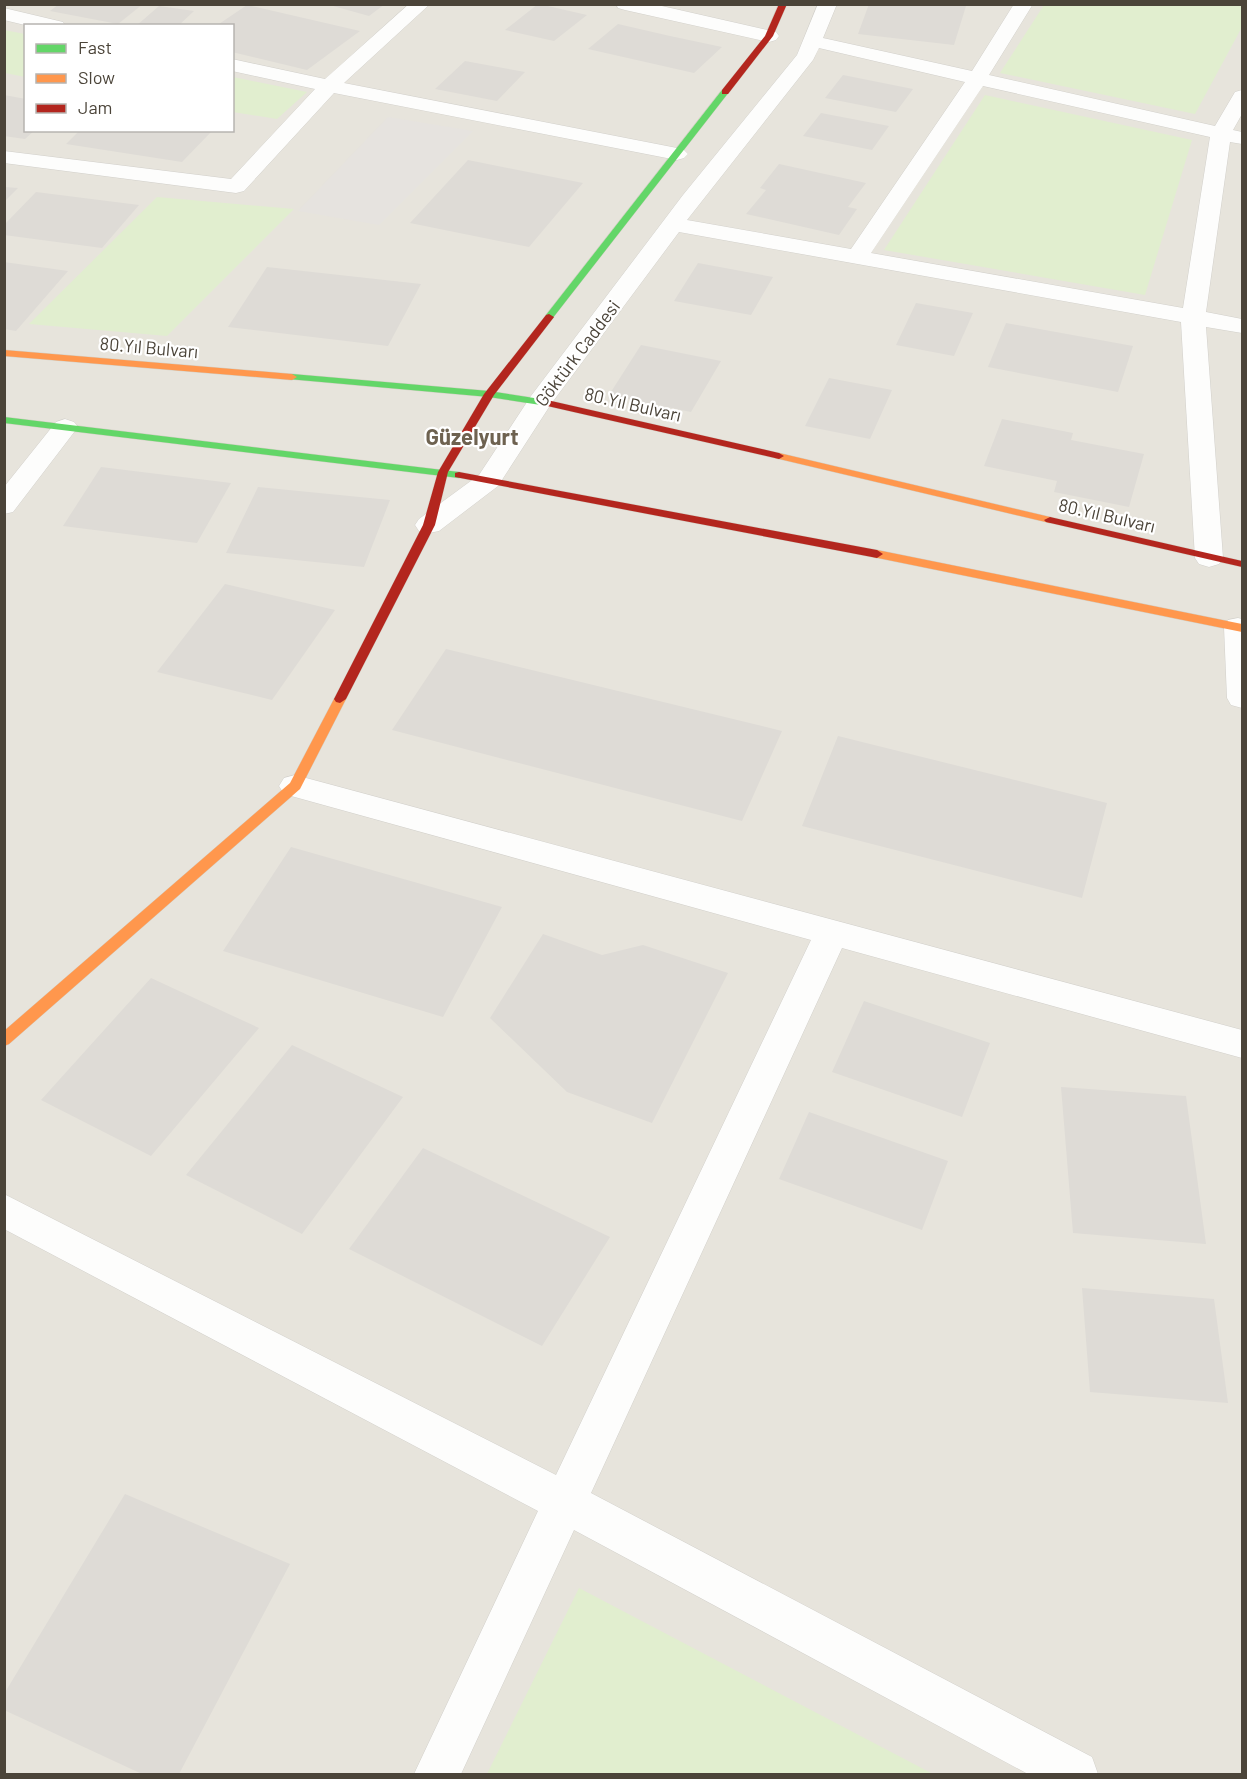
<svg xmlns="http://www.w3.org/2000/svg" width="1247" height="1779" viewBox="0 0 1247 1779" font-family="Barlow,sans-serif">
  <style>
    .residential { fill: #e7e4dc; fill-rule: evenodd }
    .green { fill: #e1eecf }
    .parking { fill: #e6e3df }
    .building { fill: #dedbd6 }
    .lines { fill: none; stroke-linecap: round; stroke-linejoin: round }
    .street-casing { stroke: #d2d0cb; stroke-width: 1 }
    .fast-casing { stroke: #d3cfc5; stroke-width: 1 }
    .slow-casing { stroke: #d3cfc5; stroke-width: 1 }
    .jam-casing { stroke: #d3cfc5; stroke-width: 1 }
    .street { fill: #fdfdfc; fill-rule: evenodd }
    .fast { fill: #63d668; fill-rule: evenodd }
    .slow { fill: #ff974d; fill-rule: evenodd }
    .jam { fill: #b3261e; fill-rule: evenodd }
    .labels { text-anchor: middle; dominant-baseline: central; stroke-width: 4.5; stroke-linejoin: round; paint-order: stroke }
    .far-street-label { font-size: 18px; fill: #4b4439; stroke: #fff }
    .far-district-label { font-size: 22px; font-weight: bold; fill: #6e6250; stroke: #fff }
  </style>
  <rect width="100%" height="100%" fill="#f4f2ee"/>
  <!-- residential -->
  <path class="residential" d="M 5,5 L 1242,5 L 1242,1774 L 5,1774 ZM 26,26 L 232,26 L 232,130 L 26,130 Z"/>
  <!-- green -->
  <path class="green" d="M 1044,5 L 1242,5 L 1242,27 L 1195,114 L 1000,73 Z
    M 4,30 L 25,34 L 25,77 L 5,73 Z
    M 232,77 L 233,77 L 307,92 L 277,119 L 233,112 Z
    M 985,95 L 1192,140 L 1145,295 L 884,250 Z
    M 157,197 L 294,209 L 167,336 L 29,324 Z
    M 579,1588 L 933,1774 L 487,1774 Z"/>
  <!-- parking -->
  <path class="parking" d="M 388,117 L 473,131 L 379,225 L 298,211 Z"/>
  <!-- building -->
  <path class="building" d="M 59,4 L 143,4 L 118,24 L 50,11 Z
    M 326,4 L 385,4 L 369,16 Z
    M 538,4 L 539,4 L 587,15 L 554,41 L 505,30 Z
    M 869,4 L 952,4 L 966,6 L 954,45 L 858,34 Z
    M 247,5 L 360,31 L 307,70 L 232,52 L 232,26 L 216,26 Z
    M 159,6 L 194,11 L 178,26 L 136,26 Z
    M 618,24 L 670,36 L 722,47 L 694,73 L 588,49 Z
    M 465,61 L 525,72 L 497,101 L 435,89 Z
    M 843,75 L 913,89 L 896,112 L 825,98 Z
    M 4,95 L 26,99 L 26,130 L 35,130 L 25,139 L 4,136 Z
    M 821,113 L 889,126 L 872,150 L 803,136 Z
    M 80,130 L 213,130 L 182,162 L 66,144 Z
    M 468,160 L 583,183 L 529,247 L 410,223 Z
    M 779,164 L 866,183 L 848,207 L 857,209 L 839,235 L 746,214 L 766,190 L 760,188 Z
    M 4,187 L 18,188 L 4,202 Z
    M 36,192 L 139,205 L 102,248 L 4,235 L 4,225 Z
    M 4,262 L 68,271 L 16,331 L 4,329 Z
    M 698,263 L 773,277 L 751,315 L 674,301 Z
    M 267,267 L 421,284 L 388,346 L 228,327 Z
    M 916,303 L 973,313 L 954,356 L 896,345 Z
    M 1006,323 L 1133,346 L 1118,392 L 988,367 Z
    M 641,345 L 721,361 L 691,412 L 609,395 Z
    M 829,378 L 892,390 L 870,439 L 805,426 Z
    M 1002,419 L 1073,433 L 1071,440 L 1144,454 L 1129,507 L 1054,492 L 1057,481 L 984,466 Z
    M 101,467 L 231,483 L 197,543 L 63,526 Z
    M 258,487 L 390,500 L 364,567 L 226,553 Z
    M 225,584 L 335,610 L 272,700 L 157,672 Z
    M 446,649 L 782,731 L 742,821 L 392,730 Z
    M 838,736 L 1107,803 L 1082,898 L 802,826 Z
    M 291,847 L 502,907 L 443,1017 L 223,951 Z
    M 543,934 L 602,955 L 643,945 L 728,973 L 652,1123 L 567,1092 L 490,1018 Z
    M 151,978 L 259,1028 L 151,1156 L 41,1100 Z
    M 864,1001 L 990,1043 L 962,1117 L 832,1072 Z
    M 292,1045 L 403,1097 L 302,1234 L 186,1175 Z
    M 1061,1087 L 1186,1096 L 1206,1244 L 1073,1233 Z
    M 809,1112 L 948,1161 L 922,1230 L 779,1179 Z
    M 423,1148 L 610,1237 L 542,1346 L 349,1249 Z
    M 1082,1288 L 1214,1299 L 1228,1403 L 1090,1392 Z
    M 125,1494 L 290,1564 L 179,1774 L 142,1774 L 4,1710 L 4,1694 Z"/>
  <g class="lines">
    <!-- street casing -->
    <g class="street-casing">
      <path id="street" d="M 409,4 L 430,4 L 344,83 L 677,148 L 684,150 L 688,154 L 684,158 L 677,160 L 334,93 L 244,191 L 236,193 L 4,163 L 4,151 L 231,179 L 315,89 L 232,71 L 232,59 L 325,79 Z
        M 616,4 L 653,4 L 776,32 L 779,36 L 776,40 L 769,42 L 625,10 L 618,8 Z
        M 818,4 L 837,4 L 823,38 L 972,71 L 1014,4 L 1033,4 L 989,75 L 1215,126 L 1235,92 L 1242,90 L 1242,114 L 1233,130 L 1242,132 L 1242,144 L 1230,142 L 1206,312 L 1242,319 L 1242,333 L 1206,327 L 1223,558 L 1219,564 L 1209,567 L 1199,564 L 1195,558 L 1181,322 L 679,232 L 551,404 L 498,486 L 439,531 L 429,533 L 419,531 L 415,525 L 419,519 L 479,475 L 531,396 L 683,195 L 797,55 ZM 819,48 L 965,82 L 851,249 L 687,220 L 813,60 ZM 983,86 L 1210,137 L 1183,308 L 871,253 Z
        M 4,8 L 63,22 L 65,26 L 29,26 L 4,20 Z
        M 65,419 L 74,422 L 78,427 L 13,512 L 4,514 L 4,487 L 56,422 Z
        M 1238,618 L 1242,619 L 1242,708 L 1231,705 L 1227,698 L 1224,627 L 1228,620 Z
        M 295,775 L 1242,1030 L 1242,1058 L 842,948 L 591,1493 L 1092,1757 L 1098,1774 L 1028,1774 L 574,1530 L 461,1774 L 414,1774 L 538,1511 L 4,1229 L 4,1194 L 556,1475 L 811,940 L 284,794 L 279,786 L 284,778 Z"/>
    </g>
    <!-- fast casing -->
    <g class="fast-casing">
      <path id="fast" d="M 722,90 L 729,92 L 552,319 L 546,319 L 546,315 Z
        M 292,374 L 489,391 L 547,400 L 552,403 L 547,406 L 489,397 L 288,379 L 288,375 Z
        M 4,417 L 459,472 L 464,475 L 459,478 L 4,423 Z"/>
    </g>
    <!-- slow casing -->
    <g class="slow-casing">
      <path id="slow" d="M 4,350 L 292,374 L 297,377 L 292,380 L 4,356 Z
        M 779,453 L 1050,517 L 1056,520 L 1050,523 L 775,458 L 774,456 Z
        M 877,550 L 1242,624 L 1242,632 L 873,557 L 871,554 Z
        M 340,695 L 346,699 L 300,789 L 9,1044 L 4,1046 L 4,1031 L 290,783 L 334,699 Z"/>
    </g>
    <!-- jam casing -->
    <g class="jam-casing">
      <path id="jam" d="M 779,4 L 787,4 L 773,36 L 728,94 L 722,94 L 722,90 L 765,36 Z
        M 549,314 L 554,317 L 494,395 L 448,472 L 435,525 L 346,699 L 340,703 L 336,702 L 334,699 L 423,525 L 438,472 L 484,394 L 546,315 Z
        M 547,400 L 779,453 L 784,456 L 779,459 L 543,405 L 543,401 Z
        M 459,472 L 877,550 L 883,554 L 877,558 L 455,477 L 455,473 Z
        M 1050,517 L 1242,561 L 1242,567 L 1046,522 L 1044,520 Z"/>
    </g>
    <!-- street -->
    <use href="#street" class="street"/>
    <!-- fast -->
    <use href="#fast" class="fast"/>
    <!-- slow -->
    <use href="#slow" class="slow"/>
    <!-- jam -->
    <use href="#jam" class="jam"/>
  </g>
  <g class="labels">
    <!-- far-street labels -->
    <g class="far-street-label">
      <text transform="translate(149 347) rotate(5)">80.Yıl Bulvarı</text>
      <text transform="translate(577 353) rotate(-53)">Göktürk Caddesi</text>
      <text transform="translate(633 404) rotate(13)">80.Yıl Bulvarı</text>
      <text transform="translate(1107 515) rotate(13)">80.Yıl Bulvarı</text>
    </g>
    <!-- far-district labels -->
    <g class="far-district-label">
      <text x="472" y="436">Güzelyurt</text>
    </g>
  </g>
  <!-- border -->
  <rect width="1247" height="1779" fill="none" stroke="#4b4439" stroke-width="12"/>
  <!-- legend -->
  <rect x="24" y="24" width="210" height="108" fill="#ffffff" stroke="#b7b4b0" stroke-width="1.5"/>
  <rect x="36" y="44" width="30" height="9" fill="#63d668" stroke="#b7b4b0" stroke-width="1.5"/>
  <text x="78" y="54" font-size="18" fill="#4b4439">Fast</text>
  <rect x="36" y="74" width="30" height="9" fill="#ff974d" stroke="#b7b4b0" stroke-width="1.5"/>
  <text x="78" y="84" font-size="18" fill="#4b4439">Slow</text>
  <rect x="36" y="104" width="30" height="9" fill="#b3261e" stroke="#b7b4b0" stroke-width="1.5"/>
  <text x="78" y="114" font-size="18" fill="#4b4439">Jam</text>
</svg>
